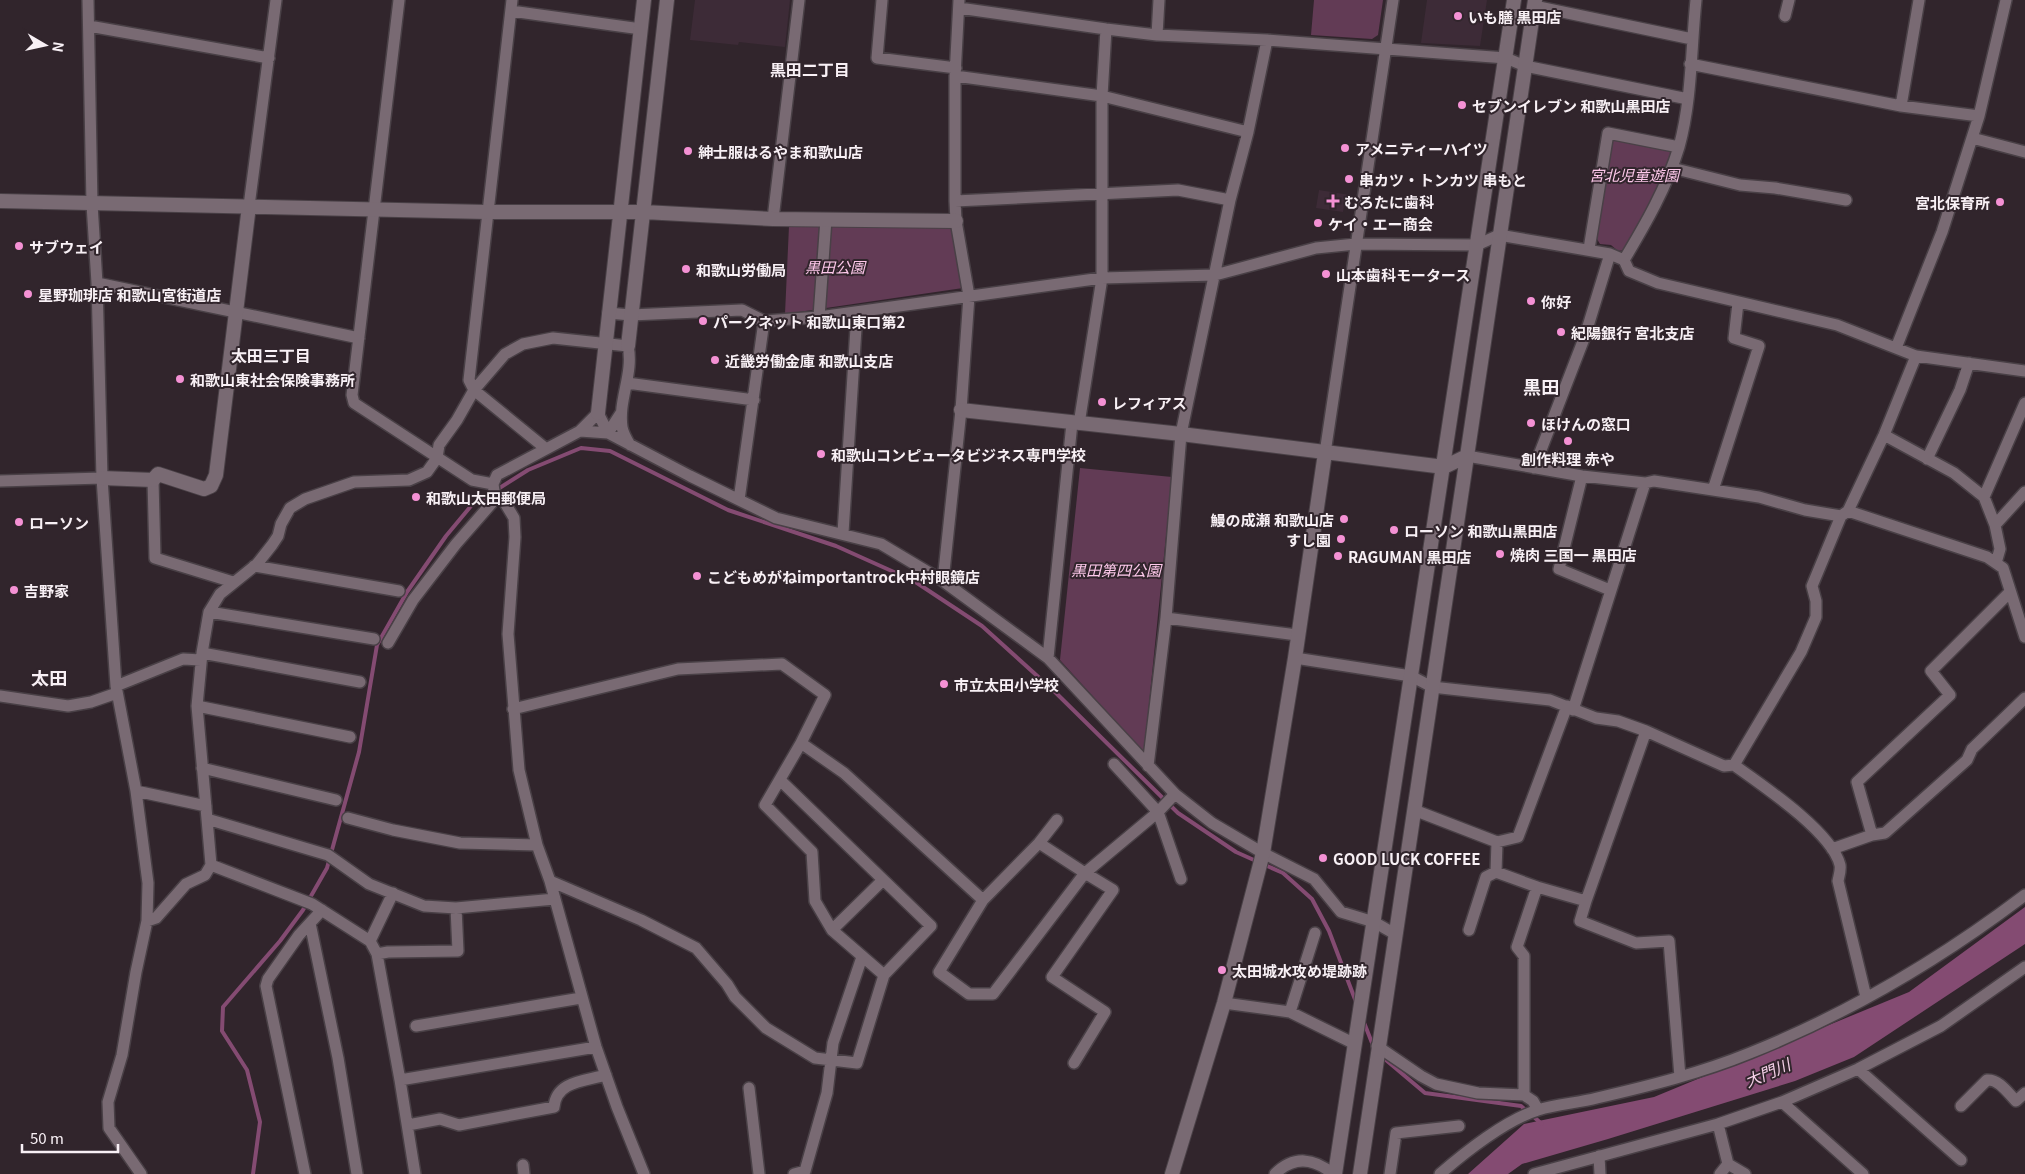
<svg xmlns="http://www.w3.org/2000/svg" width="2025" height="1174" viewBox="0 0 2025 1174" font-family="Georgia,'Noto Sans JP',serif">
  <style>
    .built { fill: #3d2b37 }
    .green { fill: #623b55 }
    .water { fill: #844b72 }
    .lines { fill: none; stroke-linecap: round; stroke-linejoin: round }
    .stream { stroke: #844b72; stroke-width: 4 }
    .minor-casing { stroke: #494046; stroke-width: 14 }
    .tertiary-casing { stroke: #494046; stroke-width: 16 }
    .minor { stroke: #796a73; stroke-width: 11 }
    .tertiary { stroke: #796a73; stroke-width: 14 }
    .poi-dot { fill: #f491d4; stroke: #31252c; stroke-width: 2 }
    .labels { text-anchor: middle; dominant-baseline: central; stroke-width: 4; stroke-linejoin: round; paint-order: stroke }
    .poi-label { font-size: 15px; font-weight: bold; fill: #f8f0f5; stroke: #31252c; text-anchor: start }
    .park-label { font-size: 15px; font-style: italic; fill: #fdc8ea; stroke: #31252c }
    .neighbourhood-label { font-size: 16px; font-weight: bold; fill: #f8f0f5; stroke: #31252c }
    .water-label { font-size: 16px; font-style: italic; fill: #f5d1e8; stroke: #31252c }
    .quarter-label { font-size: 18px; font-weight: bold; fill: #f8f0f5; stroke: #31252c }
  </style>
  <rect width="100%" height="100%" fill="#31252c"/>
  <!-- built -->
  <path class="built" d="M 695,0 L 790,0 L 785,47 L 739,42 L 738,45 L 690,40 Z
    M 1427,0 L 1487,0 L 1480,46 L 1421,43 Z
    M 1319,190 L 1350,195 L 1348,207 L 1344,206 L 1343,212 L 1316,208 Z"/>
  <!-- green -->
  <path class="green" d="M 1314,0 L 1383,0 L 1378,35 L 1372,39 L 1311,35 Z
    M 1616,137 L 1673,151 L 1645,221 L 1626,250 L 1618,251 L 1611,245 L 1600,244 L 1597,239 L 1611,141 Z
    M 951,224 L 963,288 L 785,314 L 789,226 Z
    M 1080,468 L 1172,477 L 1144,753 L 1060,660 Z"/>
  <!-- water -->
  <path class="water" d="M 2025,907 L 2025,944 L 1854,1057 L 1795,1081 L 1608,1139 L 1522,1164 L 1508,1174 L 1468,1174 L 1524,1124 L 1654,1097 L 1909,992 Z"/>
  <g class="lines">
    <!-- stream -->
    <path class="stream" d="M 1363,1020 L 1374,1048
      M 1380,1055 L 1425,1093 L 1521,1106 L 1542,1124
      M 253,1174 L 260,1122 L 247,1070 L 222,1031 L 223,1007 L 280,941 L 303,910 L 327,868 L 359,752 L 377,645 L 407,592 L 446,536 L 471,506 L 528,470 L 581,448 L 610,451 L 728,510 L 836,546 L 914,581 L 982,626 L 1055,692 L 1178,813 L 1236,852 L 1283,873 L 1312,899 L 1329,931 L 1356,1002"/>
    <!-- minor casing -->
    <g class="minor-casing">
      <path id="minor" d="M 88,0 L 92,204 L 97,283 L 102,478 L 116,686 L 136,791 L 148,883 L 147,921 L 136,972 L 122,1055 L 108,1102 L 109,1128 L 141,1174
        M 399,0 L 352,395 L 354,403 L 472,480 L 493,484
        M 512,0 L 469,380 L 474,390 L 545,448
        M 882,0 L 877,58 L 956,68
        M 1534,6 L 1692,39
        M 959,8 L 1106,29 L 1157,35 L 1267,40 L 1506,58 L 1525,66 L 1688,99
        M 511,11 L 641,29
        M 1785,16 L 1789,0
        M 89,26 L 269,58
        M 1157,35 L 1159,0
        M 1690,64 L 1901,106 L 1979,116
        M 955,76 L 1102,96 L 1248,132
        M 1901,106 L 1919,0
        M 1972,138 L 2025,152
        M 1672,168 L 1740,185 L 1775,188 L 1846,200
        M 955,201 L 1178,190 L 1230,200
        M 249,206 L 276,0
        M 773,219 L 799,0
        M 1589,249 L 1608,133 L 1679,147
        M 1624,260 C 1645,225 1667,187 1679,147 C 1692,100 1691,48 1696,0
        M 97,283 L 359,338
        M 608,313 L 631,315 L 742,310 L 764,321 L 819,317 L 1102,278 L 1215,275 L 1316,248 L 1356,244 L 1477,245 L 1499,235 L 1610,254 L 1624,260 L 1629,271 L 1658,283 L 1837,325 L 1916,356 L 2025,371
        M 819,317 L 826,219
        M 1896,348 L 1942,232 L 1979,116 L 2006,0
        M 627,383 L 754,400
        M 1079,424 L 1102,278 L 1102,96 L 1106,29
        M 580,431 L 598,413 L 608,433 L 621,413
        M 1884,435 L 1954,473 L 1984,497 L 1995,525 L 2000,549 L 1996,563
        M 1325,453 L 1393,0
        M 1467,456 L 1582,476 L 1645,483 L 1654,481 L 1759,497 L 1805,510 L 1841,516 L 1848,511 L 1884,435 L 1916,356
        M 1927,459 L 1960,390 L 1969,363
        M 1534,468 L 1585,336 L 1610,254
        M 1582,476 L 1559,569 L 1610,590
        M 153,480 L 155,558 L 233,582
        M 0,481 L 102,478
        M 1713,490 L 1759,346 L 1734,338 L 1738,303
        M 1984,497 L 2025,403
        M 739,500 L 764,321
        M 1848,511 L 1987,557 L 2003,568 L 2025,637
        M 1995,525 L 2025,492
        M 843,533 L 857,312
        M 254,566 L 399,591
        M 943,581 L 961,410 L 969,296 L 956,221 L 955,201 L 955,76 L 959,0
        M 209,612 L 374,639
        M 1166,618 L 1297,635
        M 388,643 L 413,600 L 456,544 L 497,497
        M 202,653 L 360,682
        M 1048,658 L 1072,423
        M 1295,658 L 1411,676 L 1432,687 L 1550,700 L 1596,718 L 1618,721 L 1646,731
        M 116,686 L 183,659 L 201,660
        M 0,696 L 68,706 L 91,702 L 117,693
        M 197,706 L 350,737
        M 513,709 L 678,669 L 782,664 L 825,695 L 801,743 L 844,773 L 983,900 L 939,972 L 969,994 L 993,994 L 1085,873 L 1113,890 L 1052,977 L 1105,1012 L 1074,1063
        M 1573,710 L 1645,483
        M 1734,765 C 1762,785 1832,832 1840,865 C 1841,870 1839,876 1838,881 L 1866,997
        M 1148,766 L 1166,618 L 1181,434 L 1230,200 L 1248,132 L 1267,40
        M 202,768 L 336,800
        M 780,780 L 931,926 L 884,975
        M 136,791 L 206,806
        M 1175,794 L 1158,812 L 1181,879
        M 1414,810 L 1497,842 L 1518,837 L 1567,706
        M 348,818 L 393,830 L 460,843 L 537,845
        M 1872,835 L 1885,833 L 1967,760 L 1972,749 L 2025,698
        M 1039,843 L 1085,873 L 1158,812 L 1114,764
        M 1832,849 L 1872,835 L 1857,782 L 1950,695 L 1931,671 L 2010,592
        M 211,865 L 312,904 L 370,941 L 377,954 L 388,952 L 458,951 L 456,908
        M 1496,872 L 1497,842
        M 550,881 L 641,920 L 696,948 L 727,984 L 735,997 L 766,1028 L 815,1058 L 857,1063 L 884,975 L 832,930 L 815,901 L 812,852 L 765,805 L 801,743
        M 1537,887 L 1586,901 L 1580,921 L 1636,943 L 1669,941 L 1680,1077
        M 555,899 L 456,908 L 424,906 L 369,884 L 328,855 L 207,819 L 197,706 L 202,653 L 209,612 L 220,594 L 257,564 L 272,545 L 278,536 L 281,524 L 290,508 L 305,499 L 354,482 L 409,480 L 427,472 L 437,458 L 439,445 L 457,420 L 474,390 L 505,354 L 523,344 L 553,338 L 628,346 C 634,373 618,400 622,427 C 623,433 627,440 630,445
        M 983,900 L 1039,843 L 1057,820
        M 1586,901 L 1646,731 L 1724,766 L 1734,765 L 1801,652 L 1816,617 L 1816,601 L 1812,586 L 1841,516
        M 147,921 L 156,918 L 186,884 L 205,875 L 211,865 L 207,819
        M 310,923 L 338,1058 L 357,1174
        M 832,930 L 883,880
        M 1469,930 L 1486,877 L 1496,872 L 1537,887 L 1517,947 L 1524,956 L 1524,1095
        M 370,941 L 393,893
        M 377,954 L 400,1080 L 596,1047
        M 1224,1003 L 1290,1012 L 1355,1044
        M 1290,1012 L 1315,933
        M 416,1026 L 581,998
        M 1377,1046 L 1421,1076 L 1436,1084 L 1478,1093 L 1524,1095 L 1533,1101 L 1538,1110
        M 1858,1069 L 1961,1160
        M 400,1080 L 415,1174
        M 749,1088 L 759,1174
        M 1782,1102 L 1863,1174
        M 1961,1106 L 1987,1080 C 1999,1079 2008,1093 2016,1101 L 2025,1093
        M 1718,1124 L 1728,1164 L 1720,1174
        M 408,1125 L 440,1119 L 459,1125 L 554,1107 C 556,1081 585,1081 606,1075
        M 1599,1156 L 1600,1174
        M 1728,1164 L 1745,1174
        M 523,1165 L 524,1174
        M 305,1174 L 266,986 L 268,979 L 299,935 L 322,910
        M 644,1174 L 617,1107 L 596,1047 L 550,881 L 537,845 L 519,770 L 508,634 L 515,537 L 514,518 L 505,503 L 497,497 L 494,491 L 493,484 L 497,475 L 580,431 L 608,433 L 690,476 L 776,518 L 881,544 L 943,581 L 1048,658 L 1175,794 L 1212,823 L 1263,853 L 1314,879 L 1341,912 L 1374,922 L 1395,934
        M 794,1174 L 805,1171 L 827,1093 L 833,1043 L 862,957
        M 1275,1174 C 1294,1155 1314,1158 1333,1174
        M 1390,1174 L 1396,1133 L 1459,1126
        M 1440,1174 C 1465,1152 1506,1120 1538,1110 C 1557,1104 1578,1103 1597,1098 C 1649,1086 1701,1073 1750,1053 C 1847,1014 1942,958 2025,895
        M 1534,1174 L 1718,1124 L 1782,1102 L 1858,1069 L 1941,1026 L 2025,967"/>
    </g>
    <!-- tertiary casing -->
    <g class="tertiary-casing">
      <path id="tertiary" d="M 0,201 L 487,212 L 644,212 L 773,219 L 956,221
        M 628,346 L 667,0
        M 961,410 L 1181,434 L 1444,467 L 1467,456
        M 598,413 L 644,0
        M 102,478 L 153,480 L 158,474 L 204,489 L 211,486 L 216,475 L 249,206
        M 1172,1174 L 1224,1003 L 1263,853 L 1295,658 L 1325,453
        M 1335,1174 L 1514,0
        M 1360,1174 L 1535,0"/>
    </g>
    <!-- minor -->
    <use href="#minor" class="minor"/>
    <!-- tertiary -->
    <use href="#tertiary" class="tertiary"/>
  </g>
  <!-- markers -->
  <g class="poi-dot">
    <circle cx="1458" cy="16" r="5"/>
    <circle cx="1462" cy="105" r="5"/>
    <circle cx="1345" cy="148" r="5"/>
    <circle cx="688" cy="151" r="5"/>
    <circle cx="1349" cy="179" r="5"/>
    <path d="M1330.5 193.5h5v5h5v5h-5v5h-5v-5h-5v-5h5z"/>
    <circle cx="2000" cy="202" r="5"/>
    <circle cx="1318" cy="223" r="5"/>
    <circle cx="19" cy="246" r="5"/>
    <circle cx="686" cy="269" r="5"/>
    <circle cx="1326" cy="274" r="5"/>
    <circle cx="28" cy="294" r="5"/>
    <circle cx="1531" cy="301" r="5"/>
    <circle cx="703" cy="321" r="5"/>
    <circle cx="1561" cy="332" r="5"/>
    <circle cx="715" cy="360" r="5"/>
    <circle cx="180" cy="379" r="5"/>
    <circle cx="1102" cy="402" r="5"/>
    <circle cx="1531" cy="423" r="5"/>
    <circle cx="1568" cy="441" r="5"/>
    <circle cx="821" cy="454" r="5"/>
    <circle cx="416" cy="497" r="5"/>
    <circle cx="1344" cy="519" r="5"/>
    <circle cx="19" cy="522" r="5"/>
    <circle cx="1394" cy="530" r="5"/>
    <circle cx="1341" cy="539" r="5"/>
    <circle cx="1500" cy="554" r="5"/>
    <circle cx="1338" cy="556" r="5"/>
    <circle cx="697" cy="576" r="5"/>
    <circle cx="14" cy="590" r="5"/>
    <circle cx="944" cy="684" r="5"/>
    <circle cx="1323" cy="858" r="5"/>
    <circle cx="1222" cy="970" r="5"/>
  </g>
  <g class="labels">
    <!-- poi labels -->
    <g class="poi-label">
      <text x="1468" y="16">いも膳 黒田店</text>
      <text x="1472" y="105">セブンイレブン 和歌山黒田店</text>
      <text x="1355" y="148">アメニティーハイツ</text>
      <text x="698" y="151">紳士服はるやま和歌山店</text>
      <text x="1359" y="179">串カツ・トンカツ 串もと</text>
      <text x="1344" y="201">むろたに歯科</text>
      <text x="1990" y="202" text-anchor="end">宮北保育所</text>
      <text x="1328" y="223">ケイ・エー商会</text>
      <text x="29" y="246">サブウェイ</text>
      <text x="696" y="269">和歌山労働局</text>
      <text x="1336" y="274">山本歯科モータース</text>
      <text x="38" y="294">星野珈琲店 和歌山宮街道店</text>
      <text x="1541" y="301">你好</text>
      <text x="713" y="321">パークネット 和歌山東口第2</text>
      <text x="1571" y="332">紀陽銀行 宮北支店</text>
      <text x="725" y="360">近畿労働金庫 和歌山支店</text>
      <text x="190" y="379">和歌山東社会保険事務所</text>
      <text x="1112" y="402">レフィアス</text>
      <text x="1541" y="423">ほけんの窓口</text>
      <text x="831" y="454">和歌山コンピュータビジネス専門学校</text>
      <text x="1568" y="458" text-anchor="middle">創作料理 赤や</text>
      <text x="426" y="497">和歌山太田郵便局</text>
      <text x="1334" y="519" text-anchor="end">鰻の成瀬 和歌山店</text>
      <text x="29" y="522">ローソン</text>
      <text x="1404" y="530">ローソン 和歌山黒田店</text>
      <text x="1331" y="539" text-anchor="end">すし園</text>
      <text x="1510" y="554">焼肉 三国一 黒田店</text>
      <text x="1348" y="556">RAGUMAN 黒田店</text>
      <text x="707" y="576">こどもめがねimportantrock中村眼鏡店</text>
      <text x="24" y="590">吉野家</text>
      <text x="954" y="684">市立太田小学校</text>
      <text x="1333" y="858">GOOD LUCK COFFEE</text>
      <text x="1232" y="970">太田城水攻め堤跡跡</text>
    </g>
    <!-- park labels -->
    <g class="park-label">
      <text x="1634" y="174">宮北児童遊園</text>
      <text x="835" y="266">黒田公園</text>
      <text x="1116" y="569">黒田第四公園</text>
    </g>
    <!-- neighbourhood labels -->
    <g class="neighbourhood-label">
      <text x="810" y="69">黒田二丁目</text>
      <text x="271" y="355">太田三丁目</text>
    </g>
    <!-- water labels -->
    <g class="water-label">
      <text transform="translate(1767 1072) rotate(-23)">大門川</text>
    </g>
    <!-- quarter labels -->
    <g class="quarter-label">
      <text x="1541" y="386">黒田</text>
      <text x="49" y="677">太田</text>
    </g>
  </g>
  <!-- north arrow -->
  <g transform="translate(45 45) rotate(99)" stroke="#31252c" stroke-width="4" paint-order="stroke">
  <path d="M0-4L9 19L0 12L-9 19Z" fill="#f8f0f5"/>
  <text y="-8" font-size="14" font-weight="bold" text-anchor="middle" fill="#f8f0f5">N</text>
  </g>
  <!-- scale -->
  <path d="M22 1144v8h96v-8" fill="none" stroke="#f8f0f5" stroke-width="2.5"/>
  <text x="30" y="1144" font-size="15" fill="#f8f0f5" stroke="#31252c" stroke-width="4" paint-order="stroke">50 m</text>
</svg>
